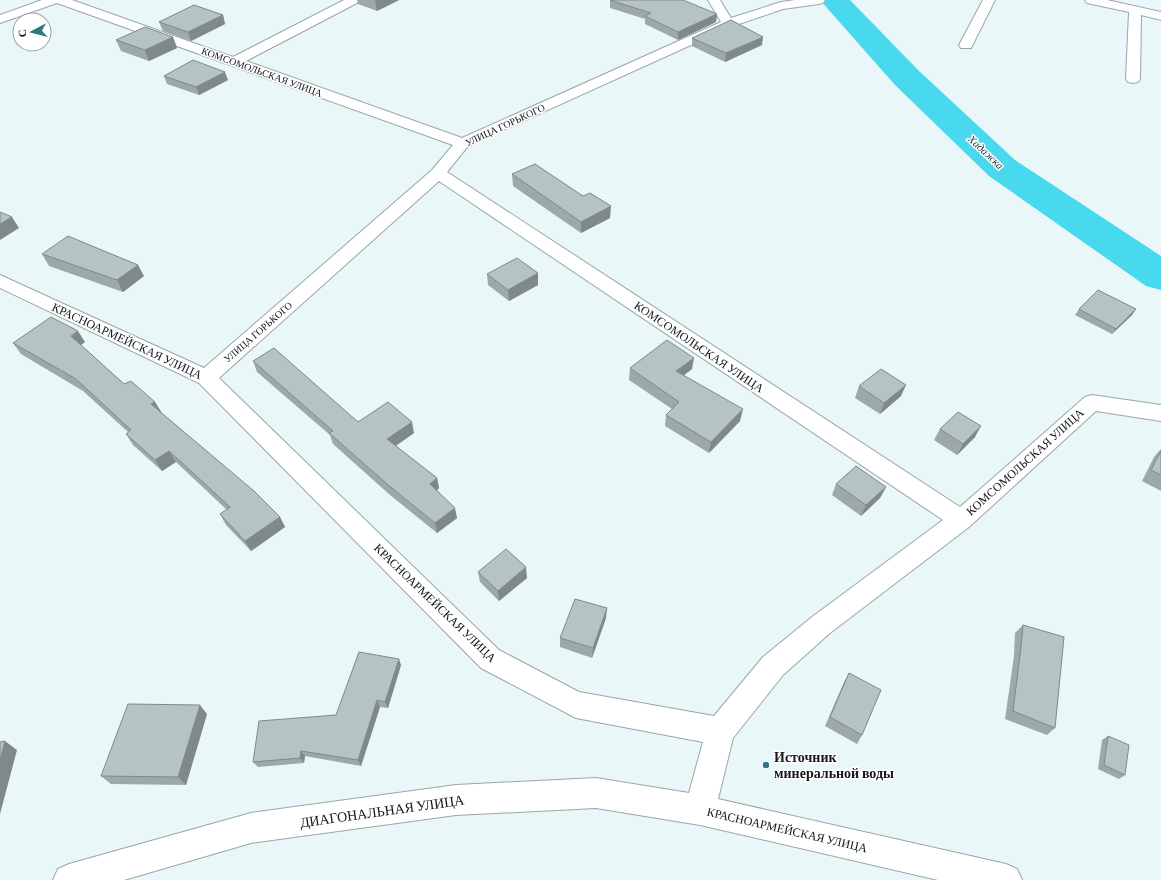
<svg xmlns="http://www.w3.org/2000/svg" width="1161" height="880" viewBox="0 0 1161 880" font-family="'Crimson Pro',serif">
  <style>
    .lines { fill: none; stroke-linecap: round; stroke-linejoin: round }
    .river { fill: #48d9ee; fill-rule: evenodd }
    .minor-casing { stroke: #9aa6a8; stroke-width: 2 }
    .minor { fill: #fff; fill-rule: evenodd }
    .wall { fill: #9da8a9 }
    .shaded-wall { fill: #7f888a }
    .building { fill: #b6c3c5; stroke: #7f888a }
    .poi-dot { fill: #2f7781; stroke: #fff; stroke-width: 1.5 }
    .labels { text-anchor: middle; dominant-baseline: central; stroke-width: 3; stroke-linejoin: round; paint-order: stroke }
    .far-street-label { font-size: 10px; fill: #141919; stroke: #fff }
    .far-water-label { font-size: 11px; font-style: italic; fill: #21393d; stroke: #fff }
    .street-label { font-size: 12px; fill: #141919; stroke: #fff }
    .near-poi-label { font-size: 14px; font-weight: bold; fill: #141919; stroke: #fff; text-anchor: start }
    .near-street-label { font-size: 14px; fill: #141919; stroke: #fff }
  </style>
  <rect width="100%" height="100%" fill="#e9f7f9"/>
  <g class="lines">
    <!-- river -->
    <path class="river" d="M 820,0 L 850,0 L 919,71 L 1015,160 L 1161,256 L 1161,290 L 1146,286 L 989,176 L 895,85 Z"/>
    <!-- minor casing -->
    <g class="minor-casing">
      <path id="minor" d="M 42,0 L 72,0 L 233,57 L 344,0 L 359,0 L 357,3 L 246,61 L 462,138 L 721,22 L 708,0 L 720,0 L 731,18 L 781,2 L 795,0 L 825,0 L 823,3 L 819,4 L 783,9 L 733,26 L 468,146 L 447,172 L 960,507 L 1085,397 L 1092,395 L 1161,405 L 1161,421 L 1096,411 L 969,527 L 830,633 L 783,675 L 733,738 L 718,799 L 1006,864 L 1017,869 L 1022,880 L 938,880 L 700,825 L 596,808 L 456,815 L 251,843 L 124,880 L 53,880 L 58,869 L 69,864 L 251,813 L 456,785 L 596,778 L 689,793 L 703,742 L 576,718 L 481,668 L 199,383 L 0,288 L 0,275 L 204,368 L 432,170 L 453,145 L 57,3 L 0,23 L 0,15 ZM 439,181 L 943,520 L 812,617 L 763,657 L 714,716 L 579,692 L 499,650 L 219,378 Z
        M 983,0 L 995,0 L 971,48 L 961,48 L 959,45 Z
        M 1085,0 L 1107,0 L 1161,12 L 1161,20 L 1141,15 L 1140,79 L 1138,82 L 1133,83 L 1128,82 L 1126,79 L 1129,12 L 1087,3 Z"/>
    </g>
    <!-- minor -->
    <use href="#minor" class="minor"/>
  </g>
  <!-- wall -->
  <path class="wall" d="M 357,0 L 399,0 L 377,11 L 358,4 Z
    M 610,0 L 717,14 L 716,22 L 678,40 L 645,24 L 645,19 L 610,8 Z
    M 223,15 L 225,24 L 191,41 L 163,31 L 159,22 Z
    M 173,37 L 177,48 L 149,61 L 121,51 L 116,40 Z
    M 692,38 L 762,45 L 725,62 L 692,46 Z
    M 164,76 L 228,80 L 199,95 L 167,84 Z
    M 512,174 L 583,196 L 610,218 L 581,233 L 513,186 Z
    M 42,254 L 144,276 L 123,292 L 49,266 Z
    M 487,274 L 538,285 L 509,301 L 488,285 Z
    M 1079,309 L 1136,309 L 1132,315 L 1112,334 L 1075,315 Z
    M 85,342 L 81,345 L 124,384 L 155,402 L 161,413 L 280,517 L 285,527 L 251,551 L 226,525 L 220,514 L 227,510 L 176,462 L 162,471 L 133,445 L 126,434 L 128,432 L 83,391 L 21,354 L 13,343 Z
    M 253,361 L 358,422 L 414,433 L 395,446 L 437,478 L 439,488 L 437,490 L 457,518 L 437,533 L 390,495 L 333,444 L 330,435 L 257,372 Z
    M 630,368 L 692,369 L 684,375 L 740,421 L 709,453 L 665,426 L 666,415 L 672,409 L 629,380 Z
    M 859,386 L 901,396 L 880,414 L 855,398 Z
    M 940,429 L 975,437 L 957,455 L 934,440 Z
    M 1161,449 L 1161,491 L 1142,481 L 1154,457 Z
    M 836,484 L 886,487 L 880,498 L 861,516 L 832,495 Z
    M 478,572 L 527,578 L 499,601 L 480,582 Z
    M 606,618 L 592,658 L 560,647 L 560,638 Z
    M 1023,625 L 1055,728 L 1047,735 L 1005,719 L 1014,656 L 1015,633 Z
    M 401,665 L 388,708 L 380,707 L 361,766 L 305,756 L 304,763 L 258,767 L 253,762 L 336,715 Z
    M 849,673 L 862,735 L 857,744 L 825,726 L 844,682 Z
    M 207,714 L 186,785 L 111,784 L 101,776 Z
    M 1108,736 L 1125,775 L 1119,779 L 1098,769 L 1102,740 Z"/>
  <!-- shaded-wall -->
  <path class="shaded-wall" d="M 377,0 L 399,0 L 377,11 L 375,1 Z
    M 717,14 L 716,22 L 678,40 L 678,32 Z
    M 223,15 L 225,24 L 191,41 L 188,32 Z
    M 173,37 L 177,48 L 149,61 L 145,50 Z
    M 763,37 L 762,45 L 725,62 L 726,53 Z
    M 225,72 L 228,80 L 199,95 L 196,87 Z
    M 611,206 L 610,218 L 581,233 L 581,222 Z
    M 12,217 L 19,228 L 0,240 L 0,224 Z
    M 138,265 L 144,276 L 123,292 L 117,280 Z
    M 538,273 L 538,285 L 509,301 L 508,290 Z
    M 1136,309 L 1132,315 L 1112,334 L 1116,329 Z
    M 78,331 L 85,342 L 78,347 L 71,336 Z
    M 694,358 L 692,369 L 675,382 L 676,371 Z
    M 906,385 L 901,396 L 880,414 L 884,403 Z
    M 155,402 L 162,413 L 151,404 Z
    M 743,409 L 740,421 L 709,453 L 711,442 Z
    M 412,422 L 414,433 L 390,450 L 387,439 Z
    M 981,426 L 975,437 L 957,455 L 963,444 Z
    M 169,451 L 176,462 L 162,471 L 155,460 Z
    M 437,478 L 439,488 L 432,494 L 430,484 Z
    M 886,487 L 880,498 L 861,516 L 866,505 Z
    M 455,508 L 457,518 L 437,533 L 435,523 Z
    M 280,517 L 285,527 L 251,551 L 245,541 Z
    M 526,567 L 527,578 L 499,601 L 498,591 Z
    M 607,608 L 606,618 L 592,658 L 593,648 Z
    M 399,659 L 401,665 L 388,708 L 385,702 Z
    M 377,700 L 380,707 L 361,766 L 358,760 Z
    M 200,705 L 207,714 L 186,785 L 178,777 Z
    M 5,741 L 17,750 L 0,814 L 0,760 Z
    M 301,751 L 305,756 L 304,763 L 300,758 Z"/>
  <!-- building -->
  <path class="building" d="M 610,0 L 683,0 L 717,14 L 678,32 L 645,16 L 651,13 Z
    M 194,5 L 223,15 L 188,32 L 159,22 Z
    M 731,20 L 763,37 L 726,53 L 692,38 Z
    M 145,27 L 173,37 L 145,50 L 116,40 Z
    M 193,60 L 225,72 L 196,87 L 164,76 Z
    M 535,164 L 583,196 L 590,193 L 611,206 L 581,222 L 512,174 Z
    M 0,212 L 12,217 L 0,224 Z
    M 68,236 L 138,265 L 117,280 L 42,254 Z
    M 517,258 L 538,273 L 508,290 L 487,274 Z
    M 1098,290 L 1136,309 L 1116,329 L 1079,309 Z
    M 51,317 L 78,331 L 71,336 L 124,384 L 131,381 L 155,402 L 151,404 L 254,491 L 280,517 L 245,541 L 220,514 L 230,507 L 169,451 L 155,460 L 126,434 L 131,430 L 76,379 L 13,343 Z
    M 667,340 L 694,358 L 676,371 L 743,409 L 711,442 L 666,415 L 679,402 L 630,368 Z
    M 274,348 L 358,422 L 388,402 L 412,422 L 387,439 L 437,478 L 430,484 L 455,508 L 435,523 L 387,484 L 329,433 L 333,431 L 253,361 Z
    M 881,369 L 906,385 L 884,403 L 859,386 Z
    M 958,412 L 981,426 L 963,444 L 940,429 Z
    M 1161,451 L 1161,475 L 1151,470 Z
    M 856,466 L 886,487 L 866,505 L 836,484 Z
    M 506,549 L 526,567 L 498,591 L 478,572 Z
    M 575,599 L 607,608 L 593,648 L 560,638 Z
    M 1023,625 L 1064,637 L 1055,728 L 1013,711 L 1021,647 Z
    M 359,652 L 399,659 L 385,702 L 377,700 L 358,760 L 301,751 L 300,758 L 253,762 L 259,721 L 336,715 Z
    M 849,673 L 881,690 L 862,735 L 830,717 Z
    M 128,704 L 200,705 L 178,777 L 101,776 Z
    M 1108,736 L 1129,745 L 1125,775 L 1104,765 Z
    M 5,741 L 0,760 L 0,742 Z"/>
  <!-- markers -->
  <circle class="poi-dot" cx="766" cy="765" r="4"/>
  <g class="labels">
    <!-- far-street labels -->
    <g class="far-street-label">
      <text transform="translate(262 72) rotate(20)">КОМСОМОЛЬСКАЯ УЛИЦА</text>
      <text transform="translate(505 125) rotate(-25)">УЛИЦА ГОРЬКОГО</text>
      <text transform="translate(258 332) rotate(-41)">УЛИЦА ГОРЬКОГО</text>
    </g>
    <!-- far-water labels -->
    <g class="far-water-label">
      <text transform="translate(986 152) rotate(43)">Хадажка</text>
    </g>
    <!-- street labels -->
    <g class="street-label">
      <text transform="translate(127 341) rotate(25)">КРАСНОАРМЕЙСКАЯ УЛИЦА</text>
      <text transform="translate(699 347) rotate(34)">КОМСОМОЛЬСКАЯ УЛИЦА</text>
      <text transform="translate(1025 462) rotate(-42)">КОМСОМОЛЬСКАЯ УЛИЦА</text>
      <text transform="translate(435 603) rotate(44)">КРАСНОАРМЕЙСКАЯ УЛИЦА</text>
      <text transform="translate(787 830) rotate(13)">КРАСНОАРМЕЙСКАЯ УЛИЦА</text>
    </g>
    <!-- near-poi labels -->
    <g class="near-poi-label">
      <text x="774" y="757">Источник<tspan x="774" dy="16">минеральной воды</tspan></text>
    </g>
    <!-- near-street labels -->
    <g class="near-street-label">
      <text transform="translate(382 811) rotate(-8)">ДИАГОНАЛЬНАЯ УЛИЦА</text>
    </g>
  </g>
  <!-- north arrow -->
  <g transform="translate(32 32) rotate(263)"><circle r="19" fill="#ffffff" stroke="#a1a3a3"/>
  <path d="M0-3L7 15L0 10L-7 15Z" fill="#2f7781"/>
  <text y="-6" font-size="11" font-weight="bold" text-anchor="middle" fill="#141919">С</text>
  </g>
</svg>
